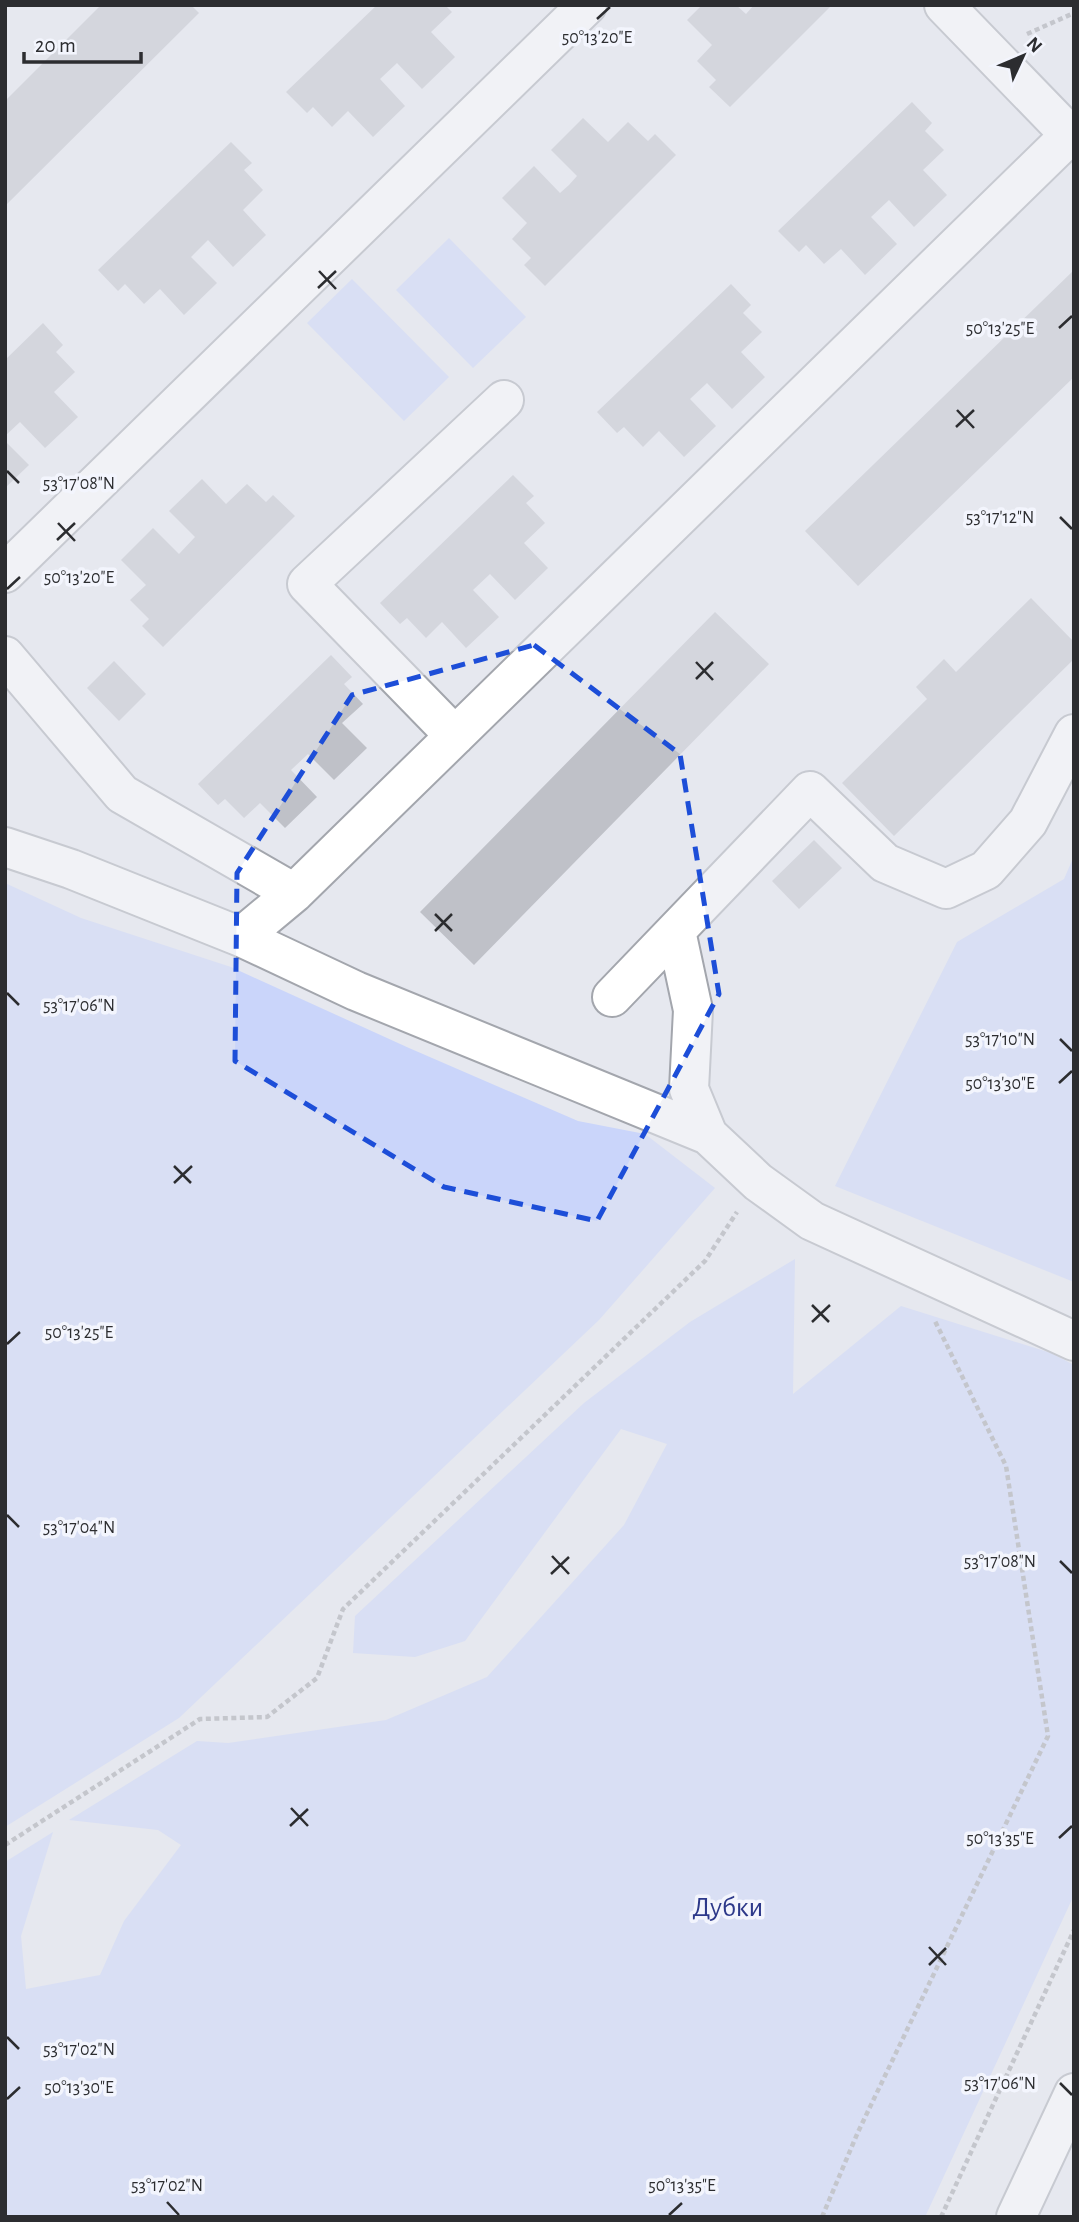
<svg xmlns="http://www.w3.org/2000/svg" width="1079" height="2222" viewBox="0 0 1079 2222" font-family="'Alegreya Sans',sans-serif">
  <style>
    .green { fill: #cad5fa }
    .building { fill: #bfc1c8 }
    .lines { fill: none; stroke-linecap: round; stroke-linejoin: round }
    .minor-casing { stroke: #a3a6ad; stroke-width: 42 }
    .major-casing { stroke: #a3a6ad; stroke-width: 42 }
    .path { stroke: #9b9da2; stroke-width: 4.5; stroke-dasharray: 5 3.5; stroke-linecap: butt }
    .minor { stroke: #fff; stroke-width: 38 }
    .major { stroke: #fff; stroke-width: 38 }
    .marked { fill: none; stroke: #1d4ed8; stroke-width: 5; stroke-dasharray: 14 9; stroke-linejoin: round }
    .ticks { fill: none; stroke: #2c2d30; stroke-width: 2.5 }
    .labels { text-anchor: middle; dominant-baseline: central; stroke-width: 7; stroke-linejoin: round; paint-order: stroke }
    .park-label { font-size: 28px; fill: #2d398a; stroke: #f3f5fd }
    .ticks-label { font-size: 18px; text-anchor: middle; fill: #2c2d30; stroke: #f3f5fd; stroke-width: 7; stroke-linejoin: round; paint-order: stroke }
  </style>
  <rect width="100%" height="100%" fill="#e6e8ef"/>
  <!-- green -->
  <path class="green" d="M 449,238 L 526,317 L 473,368 L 396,290 Z
    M 352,279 L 449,377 L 404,421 L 307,323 Z
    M 1074,856 L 1074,1282 L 835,1186 L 957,942 L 1064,879 Z
    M 5,883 L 81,918 L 231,967 L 409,1048 L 578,1121 L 645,1134 L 715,1188 L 599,1320 L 179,1718 L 5,1827 Z
    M 795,1259 L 793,1394 L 901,1306 L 1051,1353 L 1074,1365 L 1074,1895 L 925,2217 L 5,2217 L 5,1862 L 53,1832 L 21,1936 L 26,1989 L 100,1975 L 124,1921 L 181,1845 L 158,1830 L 69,1820 L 197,1741 L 228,1743 L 386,1720 L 487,1677 L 624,1525 L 667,1444 L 621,1429 L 465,1641 L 415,1657 L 353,1653 L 355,1616 L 584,1403 L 690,1322 Z"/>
  <!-- building -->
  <path class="building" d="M 101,5 L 191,5 L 199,13 L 5,206 L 5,101 Z
    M 377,5 L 445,5 L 452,12 L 431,32 L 455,57 L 422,89 L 397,63 L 380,79 L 405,106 L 373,137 L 348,111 L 332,127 L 313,107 L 307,113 L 286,92 Z
    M 702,5 L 736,5 L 746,14 L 754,5 L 832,5 L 730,107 L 709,87 L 716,80 L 697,61 L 712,45 L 687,20 Z
    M 912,102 L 932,123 L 925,131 L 944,150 L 923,170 L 947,195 L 914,227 L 889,200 L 871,217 L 897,244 L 865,275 L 841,249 L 824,264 L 806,245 L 799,252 L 778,231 Z
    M 583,118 L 608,142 L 628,122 L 648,141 L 655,134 L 676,155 L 545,286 L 524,265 L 531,258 L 512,239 L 527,223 L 502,198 L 534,166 L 560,193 L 569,185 L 577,176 L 551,150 Z
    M 231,142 L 252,163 L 244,170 L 263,190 L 243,210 L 266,235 L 233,267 L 208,240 L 191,257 L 217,283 L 184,315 L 160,289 L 144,304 L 125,284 L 118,291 L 98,270 Z
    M 1074,270 L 1074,377 L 858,586 L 805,531 Z
    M 731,284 L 751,305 L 743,313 L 762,332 L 741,352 L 765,377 L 732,409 L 707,383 L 690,399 L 716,426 L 684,457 L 659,431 L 643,447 L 624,427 L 617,433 L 597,412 Z
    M 43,323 L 63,345 L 56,352 L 75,372 L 54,392 L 78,417 L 45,448 L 20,422 L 5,436 L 5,360 Z
    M 5,441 L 29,465 L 5,488 Z
    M 513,475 L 534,496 L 526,503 L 545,523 L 524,543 L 548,568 L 515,600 L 490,574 L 473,590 L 499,617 L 466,648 L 442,622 L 426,638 L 407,618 L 400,624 L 380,603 Z
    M 202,479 L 226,504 L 247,484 L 266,502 L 273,495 L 295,516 L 163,647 L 142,626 L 149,619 L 130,600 L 146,585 L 121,560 L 153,528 L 179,554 L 195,537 L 169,511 Z
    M 1031,598 L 1074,642 L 1074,659 L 894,836 L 842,783 L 927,699 L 916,687 L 944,659 L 956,672 Z
    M 715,612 L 769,664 L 474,965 L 420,912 Z
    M 331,655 L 352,677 L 344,684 L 363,704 L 342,723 L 367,748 L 334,780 L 308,754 L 291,770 L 317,797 L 285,828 L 260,803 L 244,818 L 225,799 L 218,805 L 198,784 Z
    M 114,661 L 146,694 L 119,721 L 87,688 Z
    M 814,840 L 842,868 L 799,909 L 772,881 Z"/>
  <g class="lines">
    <!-- minor casing -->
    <g class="minor-casing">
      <path id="minor" d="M 5,573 L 587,5
        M 5,656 L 122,794 L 294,893
        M 455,736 L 307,584 L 504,400
        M 5,847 L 71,869 L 241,937 L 356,991 L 708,1135 L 758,1182 L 812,1221 L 1074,1341
        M 676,931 L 693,1010 L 689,1089 L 708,1135
        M 241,937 L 294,893 L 1070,135 L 944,5
        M 612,997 L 810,791 L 885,863 L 946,889 L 986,870 L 1028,822 L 1074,734"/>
    </g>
    <!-- major casing -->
    <g class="major-casing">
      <path id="major" d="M 1016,2217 L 1074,2093"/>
    </g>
    <!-- path -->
    <path class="path" d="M 1027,34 L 1074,13
      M 5,1845 L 200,1719 L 267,1717 L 317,1678 L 343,1609 L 705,1261 L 737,1212
      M 822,2217 L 858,2132 L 1048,1736 L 1006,1466 L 935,1321
      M 941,2217 L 1074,1930"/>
    <!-- minor -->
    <use href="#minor" class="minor"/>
    <!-- major -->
    <use href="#major" class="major"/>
  </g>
  <!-- marked area -->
  <path d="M0 0H1079V2222H0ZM 534,645 L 680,754 L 719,994 L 597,1221 L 444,1187 L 235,1061 L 237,873 L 352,695 Z" fill="#e6e8ef" fill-opacity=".55" fill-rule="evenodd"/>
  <path class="marked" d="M 534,645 L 680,754 L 719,994 L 597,1221 L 444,1187 L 235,1061 L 237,873 L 352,695 Z"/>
  <!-- ticks -->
  <path class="ticks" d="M 597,19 L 610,7M 319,271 L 336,289M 318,288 L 336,271M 1059,328 L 1072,316M 957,410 L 974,428M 956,427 L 974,410M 7,471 L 19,483M 1060,517 L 1072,529M 58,523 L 75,541M 57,540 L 75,523M 7,589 L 20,577M 696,662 L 713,680M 696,679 L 713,662M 435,914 L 452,931M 435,931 L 452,914M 7,993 L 19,1005M 1060,1039 L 1072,1051M 1059,1083 L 1072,1071M 174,1166 L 191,1183M 174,1183 L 192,1166M 812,1305 L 829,1322M 812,1322 L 830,1305M 7,1344 L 20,1332M 7,1515 L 19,1527M 552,1556 L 569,1574M 1060,1561 L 1072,1573M 551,1574 L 569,1557M 291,1808 L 308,1826M 290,1826 L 308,1809M 1059,1838 L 1072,1826M 929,1947 L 946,1965M 929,1965 L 946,1948M 7,2037 L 19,2049M 1060,2083 L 1072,2095M 7,2099 L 20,2087M 167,2202 L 179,2215M 669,2215 L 682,2203"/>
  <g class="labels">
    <!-- park labels -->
    <g class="park-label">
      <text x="728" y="1908">Дубки</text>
    </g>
  </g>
  <g class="ticks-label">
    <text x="597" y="43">50°13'20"E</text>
    <text x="1000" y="334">50°13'25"E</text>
    <text x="79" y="489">53°17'08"N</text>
    <text x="1000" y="523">53°17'12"N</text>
    <text x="79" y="583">50°13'20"E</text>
    <text x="79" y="1011">53°17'06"N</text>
    <text x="1000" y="1045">53°17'10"N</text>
    <text x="1000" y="1089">50°13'30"E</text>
    <text x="79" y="1338">50°13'25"E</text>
    <text x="79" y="1533">53°17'04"N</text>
    <text x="1000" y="1567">53°17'08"N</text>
    <text x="1000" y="1844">50°13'35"E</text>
    <text x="79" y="2055">53°17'02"N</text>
    <text x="1000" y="2089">53°17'06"N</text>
    <text x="79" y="2093">50°13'30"E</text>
    <text x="167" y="2191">53°17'02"N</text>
    <text x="682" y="2191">50°13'35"E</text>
  </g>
  <!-- border -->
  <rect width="1079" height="2222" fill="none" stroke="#2c2d30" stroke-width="14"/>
  <!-- north arrow -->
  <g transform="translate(1023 56) rotate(46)" stroke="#f3f5fd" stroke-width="5" paint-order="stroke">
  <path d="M0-5L12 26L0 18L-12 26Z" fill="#2c2d30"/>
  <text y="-10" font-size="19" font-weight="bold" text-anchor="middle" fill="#2c2d30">N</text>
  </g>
  <!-- scale -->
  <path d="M24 52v10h117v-10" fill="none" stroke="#2c2d30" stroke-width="3.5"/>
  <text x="35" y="52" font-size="21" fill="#2c2d30" stroke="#f3f5fd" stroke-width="5" paint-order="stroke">20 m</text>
</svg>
